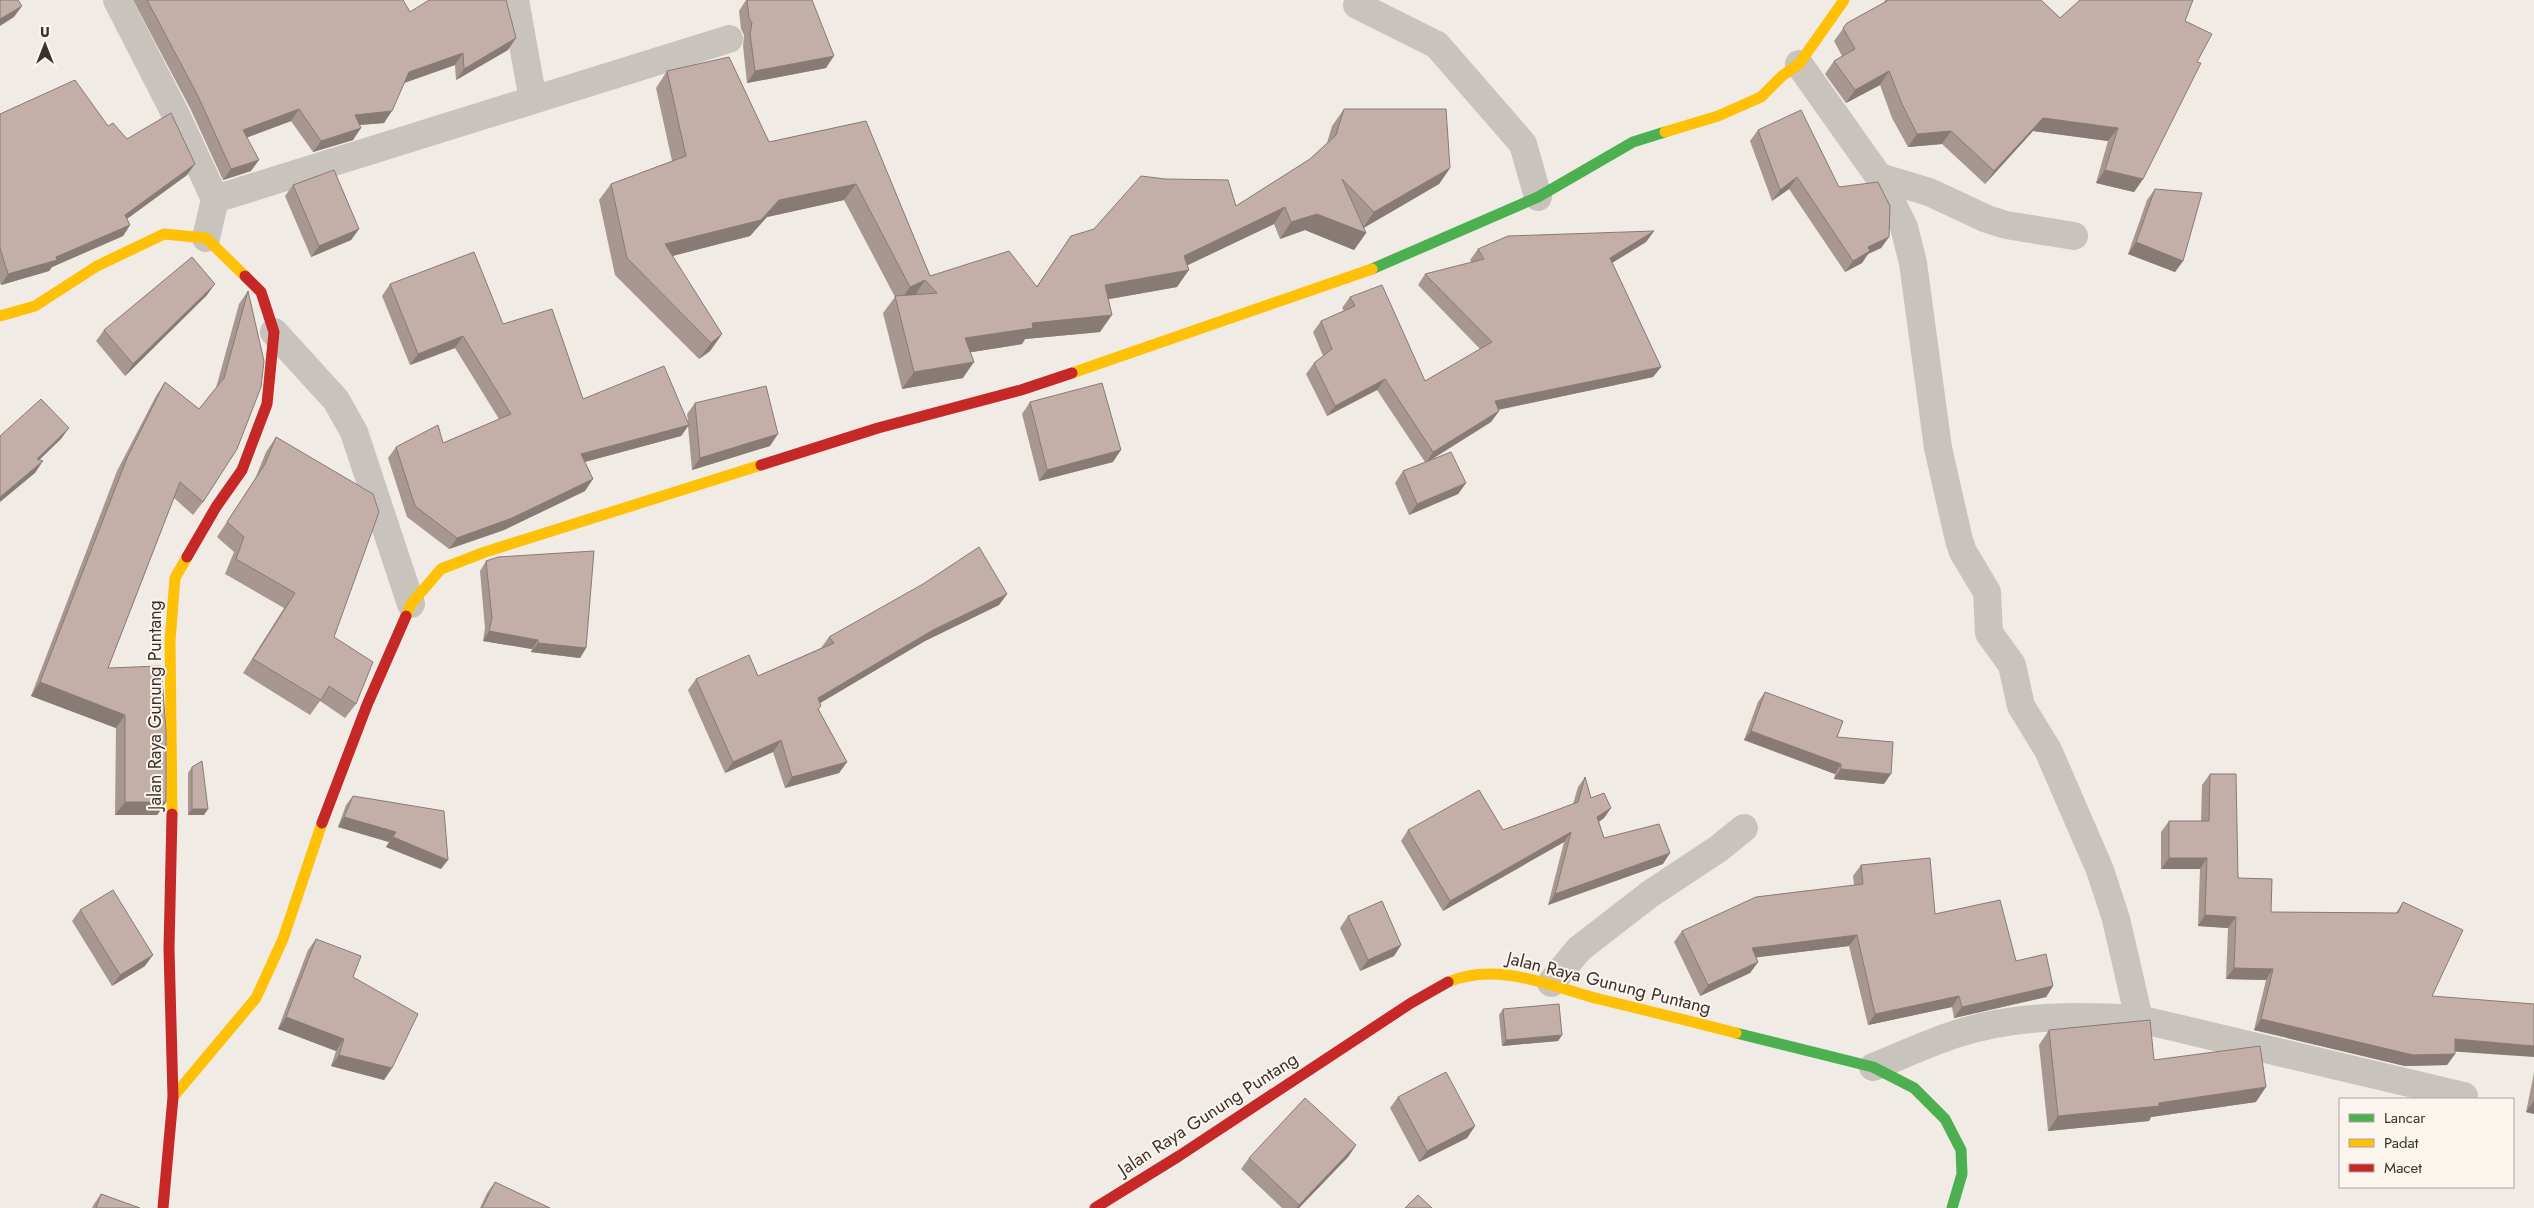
<svg xmlns="http://www.w3.org/2000/svg" width="2534" height="1208" viewBox="0 0 2534 1208" font-family="Jost,sans-serif">
  <style>
    .lines { fill: none; stroke-linecap: round; stroke-linejoin: round }
    .street { stroke: #c9c3be; stroke-width: 28 }
    .fast { stroke: #4caf50; stroke-width: 11 }
    .slow { stroke: #ffc107; stroke-width: 11 }
    .jam { stroke: #c62828; stroke-width: 11 }
    .wall { fill: #a89690 }
    .shaded-wall { fill: #887a75 }
    .building { fill: #c3afa7; stroke: #887a75 }
    .labels { text-anchor: middle; dominant-baseline: central; stroke-width: 4; stroke-linejoin: round; paint-order: stroke }
    .street-label { font-size: 18px; fill: #3b302b; stroke: #fbf5ee }
  </style>
  <rect width="100%" height="100%" fill="#f0ebe5"/>
  <g class="lines">
    <!-- street -->
    <path class="street" d="M 117,0 L 176,115 L 215,199 L 206,238
      M 515,0 L 533,100
      M 1357,5 L 1437,45 L 1523,144 L 1538,197
      M 1799,64 L 1879,177 L 1904,227 L 1913,263 L 1938,448 L 1959,540 L 1963,552 L 1987,592 L 1989,633 L 2012,665 L 2021,706 L 2048,750 L 2100,870 L 2116,919 L 2139,1019
      M 1879,177 L 1929,192 L 1987,219 L 2006,225 L 2074,236
      M 215,199 L 729,39
      M 274,332 L 336,400 L 354,432 L 411,604
      M 1551,983 L 1579,949 L 1650,894 L 1718,849 L 1744,828
      M 1873,1067 C 1901,1056 1928,1043 1956,1034 C 2014,1015 2078,1015 2139,1019 L 2464,1096"/>
    <!-- fast -->
    <path class="fast" d="M 1372,269 L 1538,197 L 1633,142 L 1665,132
      M 1736,1033 L 1873,1067 L 1914,1088 L 1945,1119 L 1961,1150 L 1962,1174 L 1952,1208"/>
    <!-- slow -->
    <path class="slow" d="M 1665,132 L 1718,116 L 1761,97 L 1782,76 L 1799,64 L 1844,0
      M 0,316 L 35,306 L 97,266 L 164,234 L 206,238 L 245,276
      M 1072,373 L 1372,269
      M 406,616 L 411,604 L 441,569 L 485,552 L 761,465
      M 172,814 L 170,641 L 175,578 L 187,557
      M 1448,982 C 1498,961 1550,986 1599,999 C 1645,1010 1690,1021 1736,1033
      M 173,1097 L 256,998 L 283,939 L 322,823"/>
    <!-- jam -->
    <path class="jam" d="M 761,465 L 878,428 L 1021,390 L 1072,373
      M 187,557 L 216,507 L 242,470 L 267,404 L 274,332 L 261,292 L 245,276
      M 322,823 L 367,705 L 406,616
      M 163,1208 L 173,1097 L 169,949 L 172,814
      M 1095,1208 L 1179,1156 L 1411,1003 L 1448,982"/>
  </g>
  <!-- wall -->
  <path class="wall" d="M 133,0 L 403,0 L 410,12 L 508,50 L 456,80 L 455,65 L 404,83 L 384,123 L 360,125 L 353,140 L 313,152 L 291,121 L 247,137 L 251,171 L 223,180 L 190,108 Z
    M 746,0 L 812,0 L 826,68 L 747,83 L 743,46 L 744,35 L 741,29 L 739,11 Z
    M 1885,0 L 2041,0 L 2060,18 L 2185,21 L 2197,62 L 2143,179 L 2134,192 L 2096,183 L 2108,141 L 2033,131 L 1985,184 L 1942,144 L 1908,147 L 1892,118 L 1880,85 L 1846,103 L 1825,74 L 1834,61 L 1842,56 L 1834,41 L 1847,23 L 1884,3 Z
    M 667,71 L 769,142 L 866,121 L 930,276 L 1037,286 L 1071,236 L 1236,206 L 1310,159 L 1327,143 L 1332,126 L 1344,109 L 1450,168 L 1439,184 L 1363,228 L 1366,233 L 1354,250 L 1305,230 L 1280,239 L 1274,224 L 1188,265 L 1177,287 L 1108,299 L 1100,332 L 1025,339 L 1022,344 L 971,352 L 963,378 L 902,389 L 883,313 L 895,297 L 844,200 L 767,217 L 750,236 L 672,256 L 722,334 L 710,351 L 699,359 L 615,275 L 599,200 L 611,184 L 672,161 L 656,88 Z
    M 0,114 L 108,126 L 127,139 L 187,175 L 127,219 L 130,225 L 123,236 L 52,267 L 49,271 L 1,285 L 0,283 Z
    M 1758,130 L 1839,187 L 1889,237 L 1881,248 L 1868,254 L 1862,263 L 1845,272 L 1789,189 L 1772,201 L 1750,141 Z
    M 293,185 L 359,229 L 351,240 L 311,257 L 285,196 Z
    M 2155,189 L 2183,261 L 2175,272 L 2128,254 L 2147,200 Z
    M 1654,231 L 1646,242 L 1612,263 L 1661,367 L 1653,377 L 1498,410 L 1499,411 L 1491,422 L 1428,461 L 1466,483 L 1458,494 L 1409,515 L 1395,483 L 1403,471 L 1425,462 L 1377,390 L 1327,416 L 1306,374 L 1314,363 L 1323,356 L 1313,332 L 1321,321 L 1344,311 L 1342,308 L 1350,297 L 1425,381 L 1480,349 L 1418,285 L 1425,274 L 1472,263 L 1470,260 L 1478,249 Z
    M 390,284 L 503,324 L 583,399 L 688,421 L 687,414 L 695,403 L 770,446 L 692,470 L 688,426 L 681,436 L 585,462 L 585,491 L 504,530 L 449,549 L 407,517 L 388,458 L 396,447 L 443,443 L 499,419 L 455,348 L 410,365 L 382,296 Z
    M 248,291 L 203,502 L 193,515 L 174,498 L 108,668 L 166,802 L 157,815 L 115,815 L 116,728 L 31,696 L 117,471 L 156,396 L 165,382 L 199,409 L 216,388 L 239,304 Z
    M 207,295 L 125,376 L 96,341 L 104,330 Z
    M 1030,402 L 1113,462 L 1039,481 L 1022,414 Z
    M 276,437 L 334,637 L 356,704 L 345,718 L 320,701 L 310,715 L 243,673 L 284,608 L 225,574 L 234,552 L 217,537 L 255,479 L 266,452 Z
    M 486,561 L 586,648 L 580,658 L 531,652 L 532,649 L 483,641 L 485,628 L 480,571 Z
    M 1007,594 L 999,605 L 925,641 L 820,703 L 819,710 L 847,762 L 839,773 L 785,788 L 773,752 L 725,773 L 688,690 L 696,679 L 758,676 L 821,648 L 829,637 Z
    M 1765,692 L 1837,737 L 1884,784 L 1834,779 L 1835,774 L 1744,740 L 1758,702 Z
    M 192,767 L 204,815 L 188,815 L 188,773 Z
    M 2210,774 L 2238,878 L 2271,912 L 2396,913 L 2403,902 L 2432,996 L 2455,1051 L 2455,1054 L 2447,1065 L 2405,1066 L 2254,1030 L 2266,980 L 2226,979 L 2228,928 L 2198,926 L 2200,869 L 2161,869 L 2161,832 L 2169,821 L 2201,821 L 2202,785 Z
    M 1585,777 L 1591,798 L 1611,808 L 1604,818 L 1599,822 L 1604,838 L 1663,864 L 1548,905 L 1564,842 L 1443,911 L 1401,841 L 1408,830 L 1503,830 L 1573,804 L 1578,787 Z
    M 353,796 L 441,869 L 386,847 L 389,842 L 338,827 L 346,805 Z
    M 1861,865 L 1935,914 L 2016,961 L 2053,986 L 2046,997 L 1954,1018 L 1952,1007 L 1868,1025 L 1849,946 L 1756,957 L 1758,962 L 1750,973 L 1700,996 L 1674,942 L 1682,931 L 1854,885 L 1853,876 Z
    M 80,910 L 145,966 L 112,986 L 72,921 Z
    M 1348,916 L 1401,945 L 1394,956 L 1360,971 L 1340,928 Z
    M 316,939 L 353,977 L 392,1068 L 384,1080 L 331,1066 L 336,1051 L 278,1029 L 308,950 Z
    M 1503,1009 L 1562,1035 L 1558,1041 L 1502,1046 L 1499,1015 Z
    M 2049,1030 L 2154,1060 L 2256,1102 L 2151,1117 L 2149,1121 L 2048,1131 L 2039,1045 Z
    M 2534,1073 L 2534,1114 L 2526,1112 Z
    M 1398,1097 L 1475,1126 L 1467,1138 L 1419,1162 L 1390,1108 Z
    M 1356,1145 L 1348,1157 L 1299,1208 L 1282,1208 L 1241,1169 L 1249,1158 Z
    M 495,1182 L 550,1208 L 480,1208 L 487,1193 Z
    M 101,1194 L 140,1208 L 92,1208 L 94,1204 Z"/>
  <!-- shaded-wall -->
  <path class="shaded-wall" d="M 22,6 L 14,17 L 0,26 L 0,19 Z
    M 516,38 L 508,50 L 456,80 L 464,69 Z
    M 463,53 L 455,65 L 401,84 L 409,72 Z
    M 834,56 L 826,68 L 747,83 L 755,71 Z
    M 1889,71 L 1880,85 L 1846,103 L 1855,90 Z
    M 299,109 L 291,121 L 235,142 L 243,130 Z
    M 392,111 L 384,123 L 347,126 L 355,115 Z
    M 2043,118 L 2118,128 L 2108,141 L 2033,131 L 1985,184 L 1994,171 Z
    M 361,128 L 353,140 L 313,152 L 321,141 Z
    M 1951,131 L 1942,144 L 1908,147 L 1917,134 Z
    M 259,160 L 251,171 L 223,180 L 231,169 Z
    M 195,164 L 187,175 L 117,226 L 125,215 Z
    M 1450,168 L 1439,184 L 1362,229 L 1374,212 Z
    M 2105,170 L 2143,179 L 2134,192 L 2096,183 Z
    M 1797,177 L 1789,189 L 1772,201 L 1780,190 Z
    M 856,184 L 844,200 L 767,217 L 750,236 L 653,261 L 665,244 L 779,200 Z
    M 1285,207 L 1274,224 L 1173,272 L 1184,256 Z
    M 1317,214 L 1366,233 L 1354,250 L 1305,230 L 1280,239 L 1291,222 Z
    M 130,225 L 123,236 L 52,267 L 49,271 L 1,285 L 8,274 L 56,257 Z
    M 359,229 L 351,240 L 311,257 L 319,246 Z
    M 1654,231 L 1646,242 L 1602,269 L 1610,258 Z
    M 1889,237 L 1881,248 L 1868,254 L 1862,263 L 1845,272 L 1853,261 L 1868,247 Z
    M 2136,242 L 2183,261 L 2175,272 L 2128,254 Z
    M 1189,270 L 1177,287 L 1093,302 L 1105,285 Z
    M 925,280 L 914,297 L 898,304 L 910,287 Z
    M 215,284 L 207,295 L 125,376 L 133,364 Z
    M 1112,315 L 1100,332 L 1025,339 L 1022,344 L 954,355 L 965,338 L 1032,323 Z
    M 722,334 L 710,351 L 699,359 L 711,343 Z
    M 463,336 L 455,348 L 410,365 L 418,354 Z
    M 974,362 L 963,378 L 902,389 L 914,372 Z
    M 1661,367 L 1653,377 L 1487,412 L 1495,401 Z
    M 1385,379 L 1377,390 L 1327,416 L 1335,406 Z
    M 1499,411 L 1491,422 L 1426,463 L 1433,452 Z
    M 689,425 L 681,436 L 573,465 L 581,454 Z
    M 69,428 L 61,439 L 29,470 L 37,459 Z
    M 778,434 L 770,446 L 692,470 L 700,458 Z
    M 1121,450 L 1113,462 L 1039,481 L 1047,470 Z
    M 43,461 L 35,473 L 0,502 L 0,497 Z
    M 593,479 L 585,491 L 504,530 L 449,549 L 457,538 Z
    M 1466,483 L 1458,494 L 1409,515 L 1417,504 Z
    M 1007,594 L 999,605 L 925,641 L 810,709 L 818,698 L 933,630 Z
    M 489,631 L 538,640 L 532,649 L 483,641 Z
    M 538,643 L 586,648 L 580,658 L 531,652 Z
    M 40,682 L 125,715 L 116,728 L 31,696 Z
    M 1751,731 L 1841,764 L 1835,774 L 1744,740 Z
    M 781,740 L 773,752 L 725,773 L 733,762 Z
    M 847,762 L 839,773 L 785,788 L 792,777 Z
    M 1841,769 L 1891,774 L 1884,784 L 1834,779 Z
    M 125,802 L 166,802 L 157,815 L 115,815 Z
    M 1611,808 L 1604,818 L 1590,827 L 1597,817 Z
    M 192,809 L 208,809 L 204,815 L 188,815 Z
    M 344,817 L 396,832 L 389,842 L 338,827 Z
    M 1571,832 L 1564,842 L 1443,911 L 1450,901 Z
    M 393,837 L 448,860 L 441,869 L 386,847 Z
    M 1670,853 L 1663,864 L 1548,905 L 1555,894 Z
    M 2169,858 L 2207,858 L 2200,869 L 2161,869 Z
    M 2205,915 L 2236,917 L 2228,928 L 2198,926 Z
    M 1857,935 L 1849,946 L 1744,959 L 1752,948 Z
    M 1401,945 L 1394,956 L 1360,971 L 1368,960 Z
    M 153,955 L 145,966 L 112,986 L 120,975 Z
    M 1758,962 L 1750,973 L 1700,996 L 1708,985 Z
    M 2234,968 L 2273,969 L 2266,980 L 2226,979 Z
    M 2053,986 L 2046,997 L 1954,1018 L 1962,1007 Z
    M 1959,996 L 1952,1007 L 1868,1025 L 1875,1014 Z
    M 286,1017 L 344,1039 L 336,1051 L 278,1029 Z
    M 2261,1019 L 2455,1054 L 2447,1065 L 2405,1066 L 2254,1030 Z
    M 1562,1035 L 1558,1041 L 1502,1046 L 1506,1040 Z
    M 2455,1039 L 2534,1046 L 2534,1057 L 2447,1051 Z
    M 339,1055 L 392,1068 L 384,1080 L 331,1066 Z
    M 2266,1087 L 2256,1102 L 2151,1117 L 2149,1121 L 2048,1131 L 2058,1116 L 2159,1103 Z
    M 2534,1101 L 2534,1114 L 2526,1112 Z
    M 1475,1126 L 1467,1138 L 1419,1162 L 1427,1151 Z
    M 1356,1145 L 1348,1157 L 1299,1208 L 1296,1208 Z"/>
  <!-- building -->
  <path class="building" d="M 0,0 L 18,0 L 22,6 L 0,19 Z
    M 147,0 L 403,0 L 410,12 L 429,0 L 506,0 L 516,38 L 464,69 L 463,53 L 409,72 L 392,111 L 355,115 L 361,128 L 321,141 L 299,109 L 243,130 L 259,160 L 231,169 L 198,96 Z
    M 747,0 L 812,0 L 834,56 L 755,71 L 750,34 L 752,23 L 749,18 Z
    M 1887,0 L 2041,0 L 2060,18 L 2080,0 L 2193,0 L 2185,21 L 2212,34 L 2197,62 L 2201,63 L 2143,179 L 2105,170 L 2118,128 L 2043,118 L 1994,171 L 1951,131 L 1917,134 L 1902,104 L 1889,71 L 1855,90 L 1834,61 L 1855,49 L 1843,28 L 1847,23 L 1887,1 Z
    M 729,57 L 769,142 L 866,121 L 930,276 L 1009,251 L 1037,287 L 1071,236 L 1094,229 L 1141,176 L 1165,179 L 1228,180 L 1236,206 L 1310,159 L 1336,135 L 1344,109 L 1446,109 L 1450,168 L 1374,212 L 1342,179 L 1366,233 L 1317,214 L 1291,222 L 1285,207 L 1184,256 L 1189,270 L 1105,285 L 1112,315 L 1032,323 L 1033,328 L 965,338 L 974,362 L 914,372 L 895,296 L 937,293 L 925,280 L 910,287 L 856,184 L 779,200 L 761,220 L 665,244 L 722,334 L 711,343 L 627,258 L 611,184 L 686,156 L 667,71 Z
    M 75,80 L 108,126 L 113,123 L 127,139 L 171,113 L 195,164 L 125,215 L 130,225 L 56,257 L 57,260 L 8,274 L 0,248 L 0,114 Z
    M 1801,110 L 1839,187 L 1878,182 L 1890,206 L 1889,237 L 1868,247 L 1870,251 L 1853,261 L 1797,177 L 1780,190 L 1758,130 Z
    M 334,170 L 359,229 L 319,246 L 293,185 Z
    M 2155,189 L 2202,193 L 2183,261 L 2136,242 Z
    M 1654,231 L 1610,258 L 1661,367 L 1495,401 L 1499,411 L 1433,452 L 1385,379 L 1335,406 L 1314,363 L 1332,349 L 1321,321 L 1355,306 L 1350,297 L 1382,285 L 1425,381 L 1492,342 L 1425,274 L 1484,259 L 1478,249 L 1508,236 Z
    M 474,252 L 503,324 L 552,309 L 583,399 L 664,366 L 689,425 L 581,454 L 593,479 L 512,518 L 457,538 L 415,506 L 396,447 L 438,425 L 443,443 L 511,414 L 463,336 L 418,354 L 390,284 Z
    M 192,257 L 215,284 L 133,364 L 104,330 Z
    M 248,291 L 264,361 L 261,387 L 237,449 L 203,502 L 180,482 L 108,668 L 161,666 L 166,730 L 166,802 L 125,802 L 125,715 L 40,682 L 127,458 L 165,382 L 199,409 L 224,378 Z
    M 1102,383 L 1121,450 L 1047,470 L 1030,402 Z
    M 766,386 L 778,434 L 700,458 L 695,403 Z
    M 41,399 L 69,428 L 37,459 L 43,461 L 0,497 L 0,436 Z
    M 276,437 L 373,494 L 379,512 L 334,637 L 373,662 L 356,704 L 329,686 L 321,700 L 253,659 L 295,593 L 236,559 L 244,537 L 227,522 L 265,464 Z
    M 1451,452 L 1466,483 L 1417,504 L 1403,471 Z
    M 979,547 L 1007,594 L 933,630 L 818,698 L 821,706 L 818,709 L 847,762 L 792,777 L 781,740 L 733,762 L 696,679 L 749,655 L 758,676 L 834,643 L 829,637 L 923,584 Z
    M 594,551 L 586,648 L 538,643 L 538,640 L 489,631 L 492,618 L 486,561 L 498,557 Z
    M 1765,692 L 1843,721 L 1837,737 L 1893,742 L 1891,774 L 1841,769 L 1841,764 L 1751,731 Z
    M 202,761 L 208,809 L 192,809 L 192,767 Z
    M 2210,774 L 2236,774 L 2238,878 L 2272,879 L 2271,912 L 2398,913 L 2403,902 L 2463,930 L 2432,996 L 2534,1004 L 2534,1046 L 2455,1039 L 2455,1054 L 2413,1055 L 2261,1019 L 2273,969 L 2234,968 L 2236,917 L 2205,915 L 2207,858 L 2169,858 L 2169,821 L 2209,821 Z
    M 1585,777 L 1591,798 L 1604,793 L 1611,808 L 1597,817 L 1604,838 L 1659,824 L 1670,853 L 1555,894 L 1571,832 L 1450,901 L 1408,830 L 1479,790 L 1503,830 L 1578,802 Z
    M 353,796 L 444,811 L 448,860 L 393,837 L 396,832 L 344,817 Z
    M 1930,858 L 1935,914 L 2000,900 L 2016,961 L 2046,954 L 2053,986 L 1962,1007 L 1959,996 L 1875,1014 L 1857,935 L 1752,948 L 1758,962 L 1708,985 L 1682,931 L 1756,897 L 1863,884 L 1861,865 Z
    M 113,890 L 153,955 L 120,975 L 80,910 Z
    M 1382,901 L 1401,945 L 1368,960 L 1348,916 Z
    M 316,939 L 361,956 L 353,977 L 418,1014 L 392,1068 L 339,1055 L 344,1039 L 286,1017 Z
    M 1559,1004 L 1562,1035 L 1506,1040 L 1503,1009 Z
    M 2150,1020 L 2154,1060 L 2260,1046 L 2266,1087 L 2159,1103 L 2159,1106 L 2058,1116 L 2049,1030 Z
    M 1446,1072 L 1475,1126 L 1427,1151 L 1398,1097 Z
    M 1305,1098 L 1356,1145 L 1299,1205 L 1249,1158 Z
    M 495,1182 L 550,1208 L 482,1208 Z
    M 101,1194 L 140,1208 L 96,1208 Z
    M 1418,1195 L 1432,1208 L 1405,1208 Z"/>
  <g class="labels">
    <!-- street labels -->
    <g class="street-label">
      <text transform="translate(155 705) rotate(-90)">Jalan Raya Gunung Puntang</text>
      <text transform="translate(1609 983) rotate(14)">Jalan Raya Gunung Puntang</text>
      <text transform="translate(1208 1114) rotate(-33)">Jalan Raya Gunung Puntang</text>
    </g>
  </g>
  <!-- legend -->
  <rect x="2339" y="1098" width="175" height="90" fill="#fbf5ee" stroke="#aea6a0"/>
  <rect x="2349" y="1114" width="25" height="8" fill="#4caf50" stroke="#aea6a0"/>
  <text x="2384" y="1123" font-size="15" fill="#3b302b">Lancar</text>
  <rect x="2349" y="1139" width="25" height="8" fill="#ffc107" stroke="#aea6a0"/>
  <text x="2384" y="1148" font-size="15" fill="#3b302b">Padat</text>
  <rect x="2349" y="1164" width="25" height="8" fill="#c62828" stroke="#aea6a0"/>
  <text x="2384" y="1173" font-size="15" fill="#3b302b">Macet</text>
  <!-- north arrow -->
  <g transform="translate(45 45)" stroke="#fbf5ee" stroke-width="4" paint-order="stroke">
  <path d="M0-4L9 19L0 12L-9 19Z" fill="#3b302b"/>
  <text y="-8" font-size="14" font-weight="bold" text-anchor="middle" fill="#3b302b">U</text>
  </g>
</svg>
